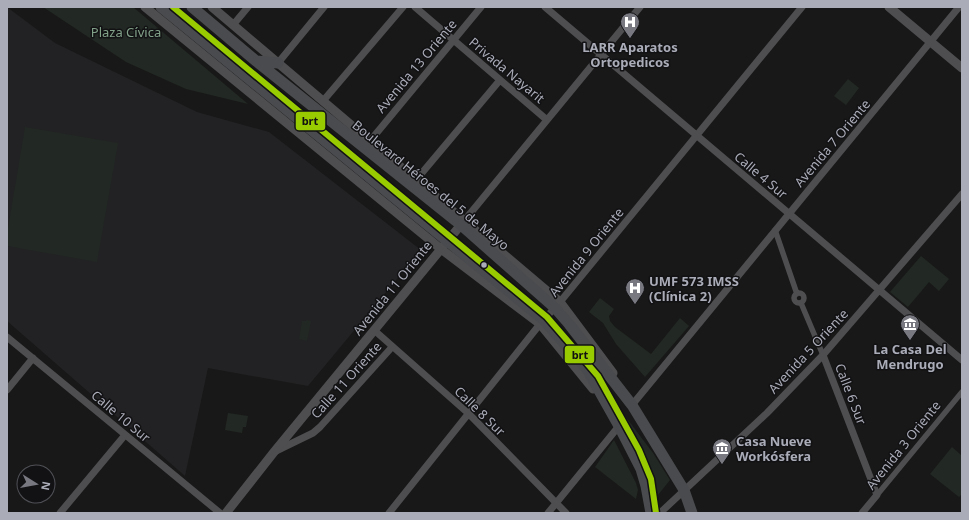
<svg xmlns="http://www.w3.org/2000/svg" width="969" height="520" viewBox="0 0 969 520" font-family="'Noto Sans',sans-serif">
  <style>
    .built { fill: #222224 }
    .green { fill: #222823 }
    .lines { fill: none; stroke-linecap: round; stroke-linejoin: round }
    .pedestrian { stroke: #4e4e51; stroke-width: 5.5 }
    .minor { stroke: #4e4e51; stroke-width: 7 }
    .tertiary { stroke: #4e4e51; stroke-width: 9 }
    .primary { stroke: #4a4b4e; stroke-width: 11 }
    .bus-1-casing { stroke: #121214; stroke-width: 9 }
    .bus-1 { stroke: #9c0; stroke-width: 6 }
    .bus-dot { fill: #aaacb8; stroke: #121214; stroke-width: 1.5 }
    .labels { text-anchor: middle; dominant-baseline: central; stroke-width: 3; stroke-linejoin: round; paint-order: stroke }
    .park-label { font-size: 13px; fill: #82a189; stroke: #121214 }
    .poi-label { font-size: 13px; font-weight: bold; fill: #aaacb8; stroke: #121214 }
    .street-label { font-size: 13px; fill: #aaacb8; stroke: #121214 }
    .line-badge { stroke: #121214; stroke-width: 1.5 }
    .pale-badge-label { font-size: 11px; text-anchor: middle; font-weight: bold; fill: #111 }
  </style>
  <rect width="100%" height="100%" fill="#181818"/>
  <!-- built -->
  <path class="built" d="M 7,7 L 55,43 L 197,112 L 269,132 L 421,250 L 308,386 L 208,368 L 185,476 L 7,321 Z"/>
  <!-- green -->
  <path class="green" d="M 43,7 L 133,7 L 248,104 L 186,89 L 126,62 Z
    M 848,79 L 859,88 L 846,105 L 834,96 Z
    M 25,127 L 118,143 L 97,262 L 7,246 L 7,234 Z
    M 921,256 L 949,279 L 939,291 L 929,282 L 908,307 L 890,292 Z
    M 600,298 L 614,309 L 609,316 L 610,321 L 615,327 L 651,354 L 680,318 L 689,326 L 645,377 L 616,344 L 603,323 L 589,312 Z
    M 307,320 L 311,321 L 307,341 L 299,339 L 302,321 L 306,321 Z
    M 228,413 L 248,416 L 246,427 L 243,427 L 242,433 L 225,430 Z
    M 625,416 L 653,453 L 670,480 L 658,495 L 646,458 L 623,418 Z
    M 614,440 L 636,483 L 638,490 L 636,499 L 595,467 Z
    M 952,447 L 962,456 L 962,494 L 959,497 L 930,474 Z"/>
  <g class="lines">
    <!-- pedestrian -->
    <path class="pedestrian" d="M 775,230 L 797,294
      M794 298a5 5 0 1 1 10 0a5 5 0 1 1-10 0Z
      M 801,303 L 823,355
      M 877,495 L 962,392"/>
    <!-- minor -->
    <path class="minor" d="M 415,7 L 547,120
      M 545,7 L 962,360
      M 233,25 L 248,7
      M 278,63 L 324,7
      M 323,101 L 403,7
      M 370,141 L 481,7
      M 416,180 L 500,80
      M 464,221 L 640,7
      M 374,330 L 469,414 L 566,513
      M 7,337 L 220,513
      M 823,355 L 877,495 L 862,513
      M 7,390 L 33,358
      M 632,405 L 959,7
      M 276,451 L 313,433 L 320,427 L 392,347
      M 60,513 L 125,435
      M 389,513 L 540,324 L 560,302 L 802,7
      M 548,513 L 619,426
      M 660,513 L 767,413 L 823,355 L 962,194"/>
    <!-- tertiary -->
    <path class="tertiary" d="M 145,7 L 441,249 L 540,324 L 593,389
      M 212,7 L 560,302 L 613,373
      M 889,7 L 962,68
      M 226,513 L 274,452 L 464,221"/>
    <!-- primary -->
    <path class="primary" d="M 161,7 L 544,320 L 587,369 L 619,426 L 641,469 L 646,486 L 651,513
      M 192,7 L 256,61 L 461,225 L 555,308 L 569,324 L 632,405 L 684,490 L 692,513
      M 257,61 L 278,63"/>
    <!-- bus-1 casing -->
    <g class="bus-1-casing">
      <path id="bus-1" d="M 173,7 L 547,317 L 598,376 L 639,450 L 651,479 L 656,513"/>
    </g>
    <!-- bus-1 -->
    <use href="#bus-1" class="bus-1"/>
  </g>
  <!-- icons -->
  <defs>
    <g id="hospital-pin" transform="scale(1)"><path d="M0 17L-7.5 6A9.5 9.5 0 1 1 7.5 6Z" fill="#777880" stroke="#121214"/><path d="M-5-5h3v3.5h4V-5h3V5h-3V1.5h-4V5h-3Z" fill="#fff"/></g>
    <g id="museum-pin" transform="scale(1)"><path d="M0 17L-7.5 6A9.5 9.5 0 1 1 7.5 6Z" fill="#777880" stroke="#121214"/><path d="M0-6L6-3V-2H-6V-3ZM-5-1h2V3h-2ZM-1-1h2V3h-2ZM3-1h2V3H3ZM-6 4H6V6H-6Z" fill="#fff"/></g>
  </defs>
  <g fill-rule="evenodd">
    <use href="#hospital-pin" x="630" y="22"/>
    <use href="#hospital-pin" x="635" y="288"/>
    <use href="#museum-pin" x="910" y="324"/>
    <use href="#museum-pin" x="722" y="448"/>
  </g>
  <!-- markers -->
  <circle class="bus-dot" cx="484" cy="265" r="3.5"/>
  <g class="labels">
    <!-- park labels -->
    <g class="park-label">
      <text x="126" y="32">Plaza Cívica</text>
    </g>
    <!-- poi labels -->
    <g class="poi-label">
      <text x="630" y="47">LARR Aparatos<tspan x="630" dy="15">Ortopedicos</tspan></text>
      <text x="649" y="281" text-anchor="start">UMF 573 IMSS<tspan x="649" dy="15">(Clínica 2)</tspan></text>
      <text x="910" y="349">La Casa Del<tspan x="910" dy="15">Mendrugo</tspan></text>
      <text x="736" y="441" text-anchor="start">Casa Nueve<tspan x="736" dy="15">Workósfera</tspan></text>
    </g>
    <!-- street labels -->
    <g class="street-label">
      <text transform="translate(416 66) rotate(-50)">Avenida 13 Oriente</text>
      <text transform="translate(507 70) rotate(40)">Privada Nayarit</text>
      <text transform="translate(832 143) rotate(-50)">Avenida 7 Oriente</text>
      <text transform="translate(761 175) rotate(40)">Calle 4 Sur</text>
      <text transform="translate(431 185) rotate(39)">Boulevard Héroes del 5 de Mayo</text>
      <text transform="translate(586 252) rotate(-51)">Avenida 9 Oriente</text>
      <text transform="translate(392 288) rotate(-51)">Avenida 11 Oriente</text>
      <text transform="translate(808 351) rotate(-47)">Avenida 5 Oriente</text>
      <text transform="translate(346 380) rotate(-48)">Calle 11 Oriente</text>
      <text transform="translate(851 394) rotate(69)">Calle 6 Sur</text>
      <text transform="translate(480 411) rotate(44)">Calle 8 Sur</text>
      <text transform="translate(121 416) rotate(40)">Calle 10 Sur</text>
      <text transform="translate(903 445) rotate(-51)">Avenida 3 Oriente</text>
    </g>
  </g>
  <g class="line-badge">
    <rect x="295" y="111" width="31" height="20" rx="4" fill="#9c0"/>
    <rect x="564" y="345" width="31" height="19" rx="4" fill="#9c0"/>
  </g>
  <g class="pale-badge-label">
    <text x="310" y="125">brt</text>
    <text x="580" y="359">brt</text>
  </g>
  <!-- border -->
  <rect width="969" height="520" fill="none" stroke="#aaacb8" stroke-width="16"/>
  <!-- north arrow -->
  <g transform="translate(36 484) rotate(101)"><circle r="19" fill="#121214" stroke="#4f5056"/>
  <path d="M0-3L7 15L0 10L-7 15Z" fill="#777880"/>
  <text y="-6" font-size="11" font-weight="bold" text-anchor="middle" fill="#aaacb8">N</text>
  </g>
</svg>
